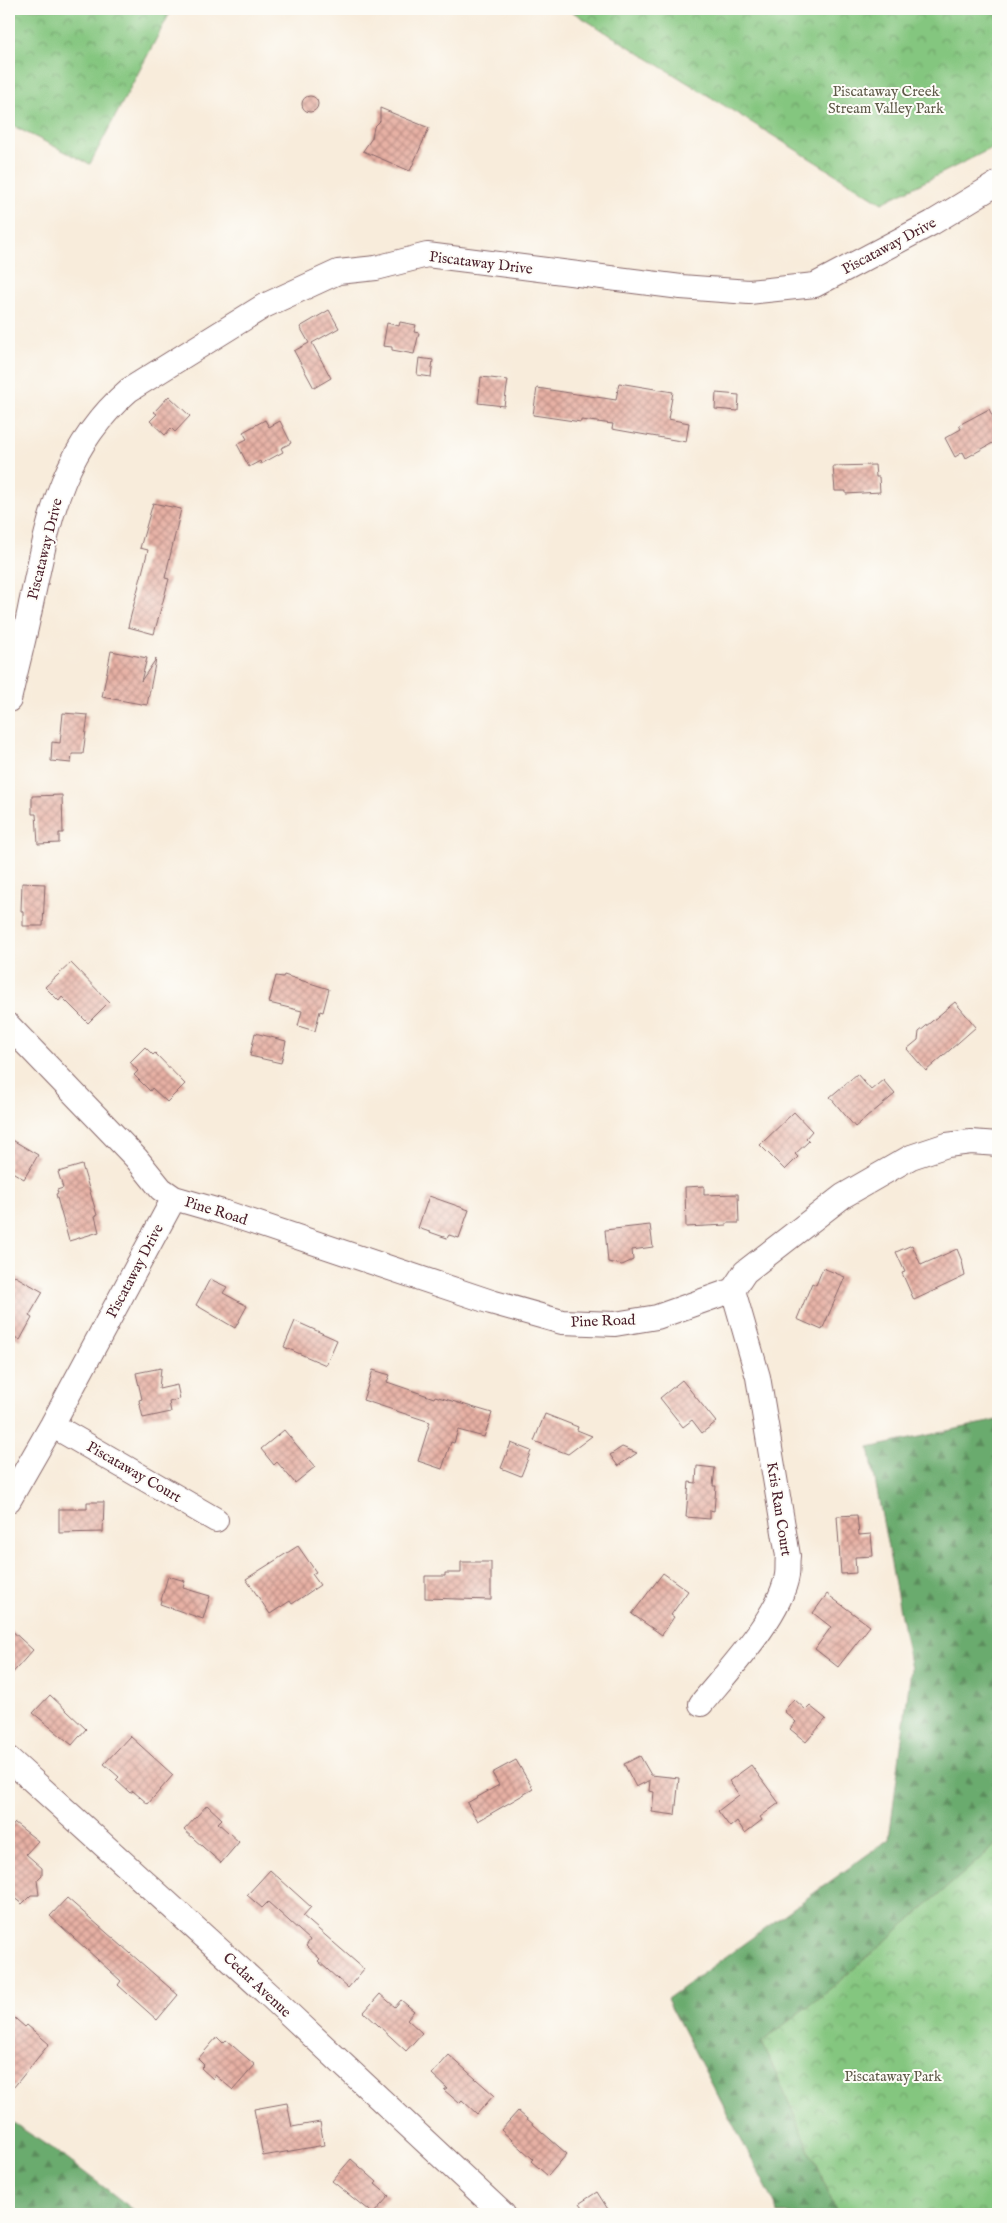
<svg xmlns="http://www.w3.org/2000/svg" width="1007" height="2223" viewBox="0 0 1007 2223" font-family="'IM FELL English',serif">
  <style>
    .forest { fill: url(#forest-firs); stroke: #5a654c }
    .park { fill: url(#park-crowns); stroke: #677255 }
    .building { fill: url(#building-cross-hatch) }
    .lines { fill: none; stroke-linecap: round; stroke-linejoin: round }
    .minor-casing { stroke: #876769; stroke-width: 26 }
    .minor { stroke: #fff; stroke-width: 24 }
    .labels { text-anchor: middle; dominant-baseline: central; stroke-width: 4; stroke-linejoin: round; paint-order: stroke }
    .park-label { font-size: 15px; fill: #5e5948; stroke: #fdfcf7 }
    .street-label { font-size: 15px; fill: #4a1f2b; stroke: #fdfcf7 }
  </style>
  <defs>
    <pattern id="forest-firs" width="22" height="20" patternUnits="userSpaceOnUse" patternTransform="scale(1.25)"><rect width="22" height="20" fill="#6bab6e"/><path d="M5 1l3.5 6h-7zM16 11l3.5 6h-7z" fill="#5a8b5b"/></pattern>
    <pattern id="park-crowns" width="20" height="18" patternUnits="userSpaceOnUse" patternTransform="scale(1.25)"><rect width="20" height="18" fill="#84c67f"/><path d="M2 6a3 3 0 1 1 6 0M12 15a3 3 0 1 1 6 0" fill="none" stroke="#6ea068"/></pattern>
    <pattern id="building-cross-hatch" width="8" height="8" patternUnits="userSpaceOnUse" patternTransform="scale(1.25)"><rect width="8" height="8" fill="#e7b1a4"/><path d="M0 0l8 8M0 8l8-8" fill="none" stroke="#bd8f86"/></pattern>
  </defs>
  <rect width="100%" height="100%" fill="#fdfcf7"/>
  <filter id="ink" filterUnits="userSpaceOnUse"><feTurbulence type="fractalNoise" baseFrequency=".02" numOctaves="2"/><feDisplacementMap in="SourceGraphic" scale="10" xChannelSelector="R" yChannelSelector="G"/><feConvolveMatrix kernelMatrix="1 2 1 2 8 2 1 2 1" color-interpolation-filters="sRGB"/></filter>
  <filter id="wash" filterUnits="userSpaceOnUse"><feTurbulence type="fractalNoise" baseFrequency=".0096" numOctaves="4" result="noise"/><feDisplacementMap in="SourceGraphic" scale="20" xChannelSelector="R" yChannelSelector="G"/><feGaussianBlur stdDeviation="1.12" result="paint"/><feColorMatrix in="noise" values="0 0 0 0 0 0 0 0 0 0 0 0 0 0 0 0 0 1.4 0 .05"/><feComposite in="paint" operator="in"/></filter>
  <g filter="url(#wash)">
    <rect width="100%" height="100%" fill="#f8ecdb"/>
    <!-- forest -->
    <path class="forest" d="M 998,1420 L 998,2214 L 777,2214 L 775,2204 L 667,1999 L 889,1839 L 911,1669 L 869,1448 Z
      M 9,2120 L 63,2156 L 139,2214 L 9,2214 Z"/>
    <!-- park -->
    <path class="park" d="M 9,9 L 172,9 L 90,164 L 9,124 Z
      M 568,9 L 998,9 L 998,145 L 882,203 Z
      M 998,1843 L 998,2214 L 838,2214 L 762,2042 L 835,1985 Z"/>
    <g id="blocks">
      <!-- building -->
      <path class="building" d="M302 104a8 8 0 1 1 16 0a8 8 0 1 1-16 0Z
        M 380,108 L 429,128 L 410,171 L 363,151 L 372,138 L 374,127 L 380,121 Z
        M 329,310 L 339,328 L 312,343 L 331,378 L 314,388 L 294,351 L 309,343 L 300,327 Z
        M 400,322 L 416,325 L 414,332 L 419,333 L 414,354 L 392,350 L 392,347 L 383,346 L 387,323 L 399,326 Z
        M 419,358 L 433,360 L 431,377 L 417,375 Z
        M 481,377 L 508,380 L 504,406 L 478,403 Z
        M 619,383 L 673,392 L 668,419 L 689,423 L 686,442 L 612,429 L 613,424 L 581,420 L 581,422 L 533,415 L 537,388 L 616,400 Z
        M 716,393 L 739,395 L 738,411 L 715,409 Z
        M 169,396 L 190,416 L 175,432 L 171,428 L 165,435 L 150,421 L 157,414 L 154,412 Z
        M 989,409 L 998,427 L 998,440 L 966,458 L 963,452 L 955,457 L 945,438 L 961,429 L 959,425 Z
        M 265,420 L 269,427 L 280,421 L 291,443 L 281,448 L 283,452 L 261,464 L 260,461 L 249,467 L 237,444 L 247,439 L 243,432 Z
        M 875,465 L 876,477 L 879,477 L 880,492 L 846,494 L 846,491 L 835,491 L 833,466 Z
        M 153,503 L 181,509 L 165,578 L 169,579 L 154,634 L 128,627 L 148,550 L 140,548 Z
        M 111,651 L 147,658 L 141,681 L 156,659 L 147,705 L 102,697 Z
        M 63,713 L 88,715 L 83,754 L 72,754 L 71,763 L 51,761 L 52,742 L 60,743 Z
        M 62,795 L 63,833 L 59,833 L 59,843 L 38,844 L 36,814 L 32,814 L 32,796 Z
        M 22,883 L 45,884 L 43,926 L 23,926 L 23,911 L 21,911 Z
        M 71,963 L 109,1002 L 88,1023 L 62,997 L 59,1001 L 45,987 Z
        M 284,975 L 329,989 L 323,1012 L 320,1011 L 315,1031 L 298,1026 L 302,1011 L 269,1003 L 276,976 L 283,977 Z
        M 955,1002 L 976,1027 L 926,1071 L 907,1049 L 918,1040 L 919,1032 Z
        M 255,1033 L 286,1041 L 281,1063 L 250,1056 Z
        M 145,1047 L 153,1055 L 155,1053 L 185,1084 L 167,1102 L 152,1088 L 150,1091 L 134,1075 L 138,1071 L 130,1062 Z
        M 857,1074 L 871,1090 L 883,1080 L 895,1094 L 855,1127 L 830,1097 Z
        M 794,1112 L 812,1131 L 806,1138 L 809,1141 L 795,1154 L 798,1157 L 785,1170 L 760,1145 Z
        M 9,1138 L 38,1155 L 24,1179 L 9,1170 Z
        M 82,1165 L 97,1215 L 95,1216 L 99,1232 L 69,1241 L 56,1194 L 58,1193 L 57,1190 L 63,1188 L 58,1172 Z
        M 704,1186 L 704,1195 L 738,1194 L 739,1223 L 727,1223 L 727,1225 L 686,1227 L 685,1187 Z
        M 429,1196 L 469,1210 L 459,1238 L 449,1235 L 447,1238 L 418,1228 Z
        M 650,1225 L 653,1247 L 632,1250 L 633,1260 L 622,1265 L 608,1262 L 605,1230 Z
        M 912,1245 L 921,1265 L 957,1249 L 962,1261 L 965,1276 L 914,1300 L 902,1273 L 905,1272 L 896,1252 Z
        M 823,1268 L 845,1277 L 822,1330 L 797,1319 L 812,1283 L 816,1285 Z
        M 13,1275 L 43,1292 L 29,1316 L 32,1318 L 20,1340 L 9,1334 L 9,1282 Z
        M 210,1279 L 227,1287 L 223,1293 L 247,1306 L 235,1328 L 196,1305 Z
        M 295,1321 L 337,1340 L 326,1365 L 284,1347 Z
        M 161,1368 L 159,1389 L 177,1385 L 180,1399 L 169,1402 L 171,1412 L 143,1418 L 139,1400 L 142,1399 L 136,1373 Z
        M 373,1370 L 390,1375 L 387,1382 L 434,1398 L 435,1396 L 492,1413 L 484,1437 L 458,1430 L 454,1443 L 451,1442 L 442,1469 L 418,1461 L 430,1422 L 363,1400 Z
        M 682,1380 L 716,1422 L 702,1433 L 692,1420 L 683,1427 L 660,1398 Z
        M 545,1414 L 578,1427 L 577,1430 L 592,1436 L 568,1454 L 534,1441 Z
        M 284,1430 L 315,1467 L 295,1483 L 277,1462 L 274,1465 L 261,1449 Z
        M 511,1443 L 531,1451 L 521,1476 L 501,1468 Z
        M 622,1447 L 637,1453 L 618,1466 L 610,1455 Z
        M 697,1466 L 715,1468 L 713,1486 L 716,1486 L 714,1511 L 710,1510 L 710,1519 L 686,1517 L 689,1482 L 696,1483 Z
        M 87,1502 L 104,1502 L 103,1532 L 59,1533 L 59,1509 L 87,1509 Z
        M 857,1515 L 859,1535 L 871,1534 L 873,1556 L 855,1557 L 856,1573 L 841,1574 L 837,1516 Z
        M 298,1546 L 316,1572 L 312,1574 L 320,1585 L 292,1604 L 290,1601 L 270,1614 L 246,1579 Z
        M 461,1562 L 491,1562 L 491,1600 L 425,1598 L 425,1576 L 445,1576 L 445,1573 L 461,1573 Z
        M 663,1573 L 688,1591 L 671,1615 L 674,1617 L 662,1635 L 632,1614 Z
        M 168,1576 L 185,1581 L 183,1588 L 210,1596 L 203,1619 L 160,1604 Z
        M 827,1594 L 870,1626 L 838,1667 L 815,1649 L 831,1627 L 813,1613 Z
        M 9,1628 L 33,1650 L 9,1677 Z
        M 50,1695 L 86,1729 L 72,1745 L 33,1713 Z
        M 794,1699 L 806,1710 L 810,1706 L 826,1719 L 806,1742 L 790,1729 L 796,1722 L 784,1711 Z
        M 130,1736 L 173,1775 L 148,1804 L 133,1791 L 130,1793 L 116,1780 L 119,1777 L 104,1764 Z
        M 640,1756 L 651,1775 L 679,1778 L 675,1815 L 652,1812 L 654,1792 L 649,1791 L 650,1780 L 636,1787 L 624,1764 Z
        M 516,1760 L 533,1789 L 478,1821 L 467,1803 L 499,1785 L 492,1773 Z
        M 751,1765 L 779,1803 L 760,1817 L 762,1820 L 745,1833 L 737,1821 L 730,1827 L 718,1811 L 739,1795 L 729,1781 Z
        M 207,1805 L 222,1819 L 218,1823 L 239,1842 L 221,1863 L 184,1830 Z
        M 15,1823 L 38,1841 L 26,1854 L 42,1868 L 42,1875 L 37,1880 L 39,1895 L 31,1895 L 22,1904 L 9,1894 L 9,1830 Z
        M 270,1870 L 311,1907 L 303,1916 L 364,1969 L 348,1988 L 318,1961 L 320,1959 L 306,1946 L 310,1940 L 268,1902 L 262,1908 L 247,1895 Z
        M 67,1898 L 178,1995 L 157,2020 L 118,1985 L 121,1981 L 50,1916 Z
        M 380,1994 L 395,2007 L 401,2000 L 414,2011 L 407,2019 L 422,2033 L 406,2051 L 364,2012 Z
        M 9,2013 L 25,2027 L 27,2025 L 49,2044 L 9,2093 Z
        M 217,2037 L 223,2043 L 226,2040 L 255,2065 L 233,2090 L 215,2075 L 213,2079 L 201,2068 L 204,2065 L 198,2059 Z
        M 449,2055 L 494,2095 L 477,2114 L 462,2100 L 459,2103 L 444,2090 L 447,2088 L 432,2074 Z
        M 287,2103 L 292,2127 L 320,2122 L 324,2145 L 263,2156 L 254,2109 Z
        M 518,2111 L 567,2154 L 548,2176 L 531,2161 L 533,2159 L 501,2130 Z
        M 351,2159 L 377,2182 L 375,2184 L 389,2196 L 373,2214 L 332,2181 Z
        M 597,2192 L 611,2214 L 588,2214 L 580,2203 Z"/>
    </g>
  </g>
  <g filter="url(#ink)">
    <use href="#blocks" fill-opacity="0" stroke="#876769" stroke-width="1"/>
    <g class="lines">
      <!-- minor casing -->
      <g class="minor-casing">
        <path id="minor" d="M 9,700 C 16,668 25,636 31,604 C 49,520 60,450 129,390 L 264,306 L 338,272 L 376,268 L 427,255 L 681,287 L 749,292 L 815,285 L 932,223 L 998,183
          M 9,1026 L 136,1158 L 161,1189 L 174,1198 L 52,1425 L 9,1500
          M 174,1198 L 226,1213 L 491,1302 L 562,1322 L 615,1324 L 657,1317 L 733,1290 L 745,1272 L 843,1196 L 911,1157 L 947,1145 L 971,1142 L 998,1144
          M 52,1425 L 216,1520
          M 701,1704 C 727,1672 781,1615 787,1575 C 788,1569 787,1562 788,1556 L 758,1377 L 733,1290
          M 9,1759 L 271,1997 L 503,2214"/>
      </g>
      <!-- minor -->
      <use href="#minor" class="minor"/>
    </g>
  </g>
  <g class="labels">
    <!-- park labels -->
    <g class="park-label">
      <text x="886" y="91">Piscataway Creek<tspan x="886" dy="17">Stream Valley Park</tspan></text>
      <text x="893" y="2076">Piscataway Park</text>
    </g>
    <!-- street labels -->
    <g class="street-label">
      <text transform="translate(889 246) rotate(-28)">Piscataway Drive</text>
      <text transform="translate(481 263) rotate(7)">Piscataway Drive</text>
      <text transform="translate(45 549) rotate(-76)">Piscataway Drive</text>
      <text transform="translate(216 1211) rotate(17)">Pine Road</text>
      <text transform="translate(135 1271) rotate(-62)">Piscataway Drive</text>
      <text transform="translate(603 1321) rotate(-2)">Pine Road</text>
      <text transform="translate(134 1472) rotate(30)">Piscataway Court</text>
      <text transform="translate(779 1509) rotate(81)">Kris Ran Court</text>
      <text transform="translate(257 1985) rotate(43)">Cedar Avenue</text>
    </g>
  </g>
  <!-- margin -->
  <rect width="1007" height="2223" fill="none" stroke="#fdfcf7" stroke-width="30"/>
</svg>
